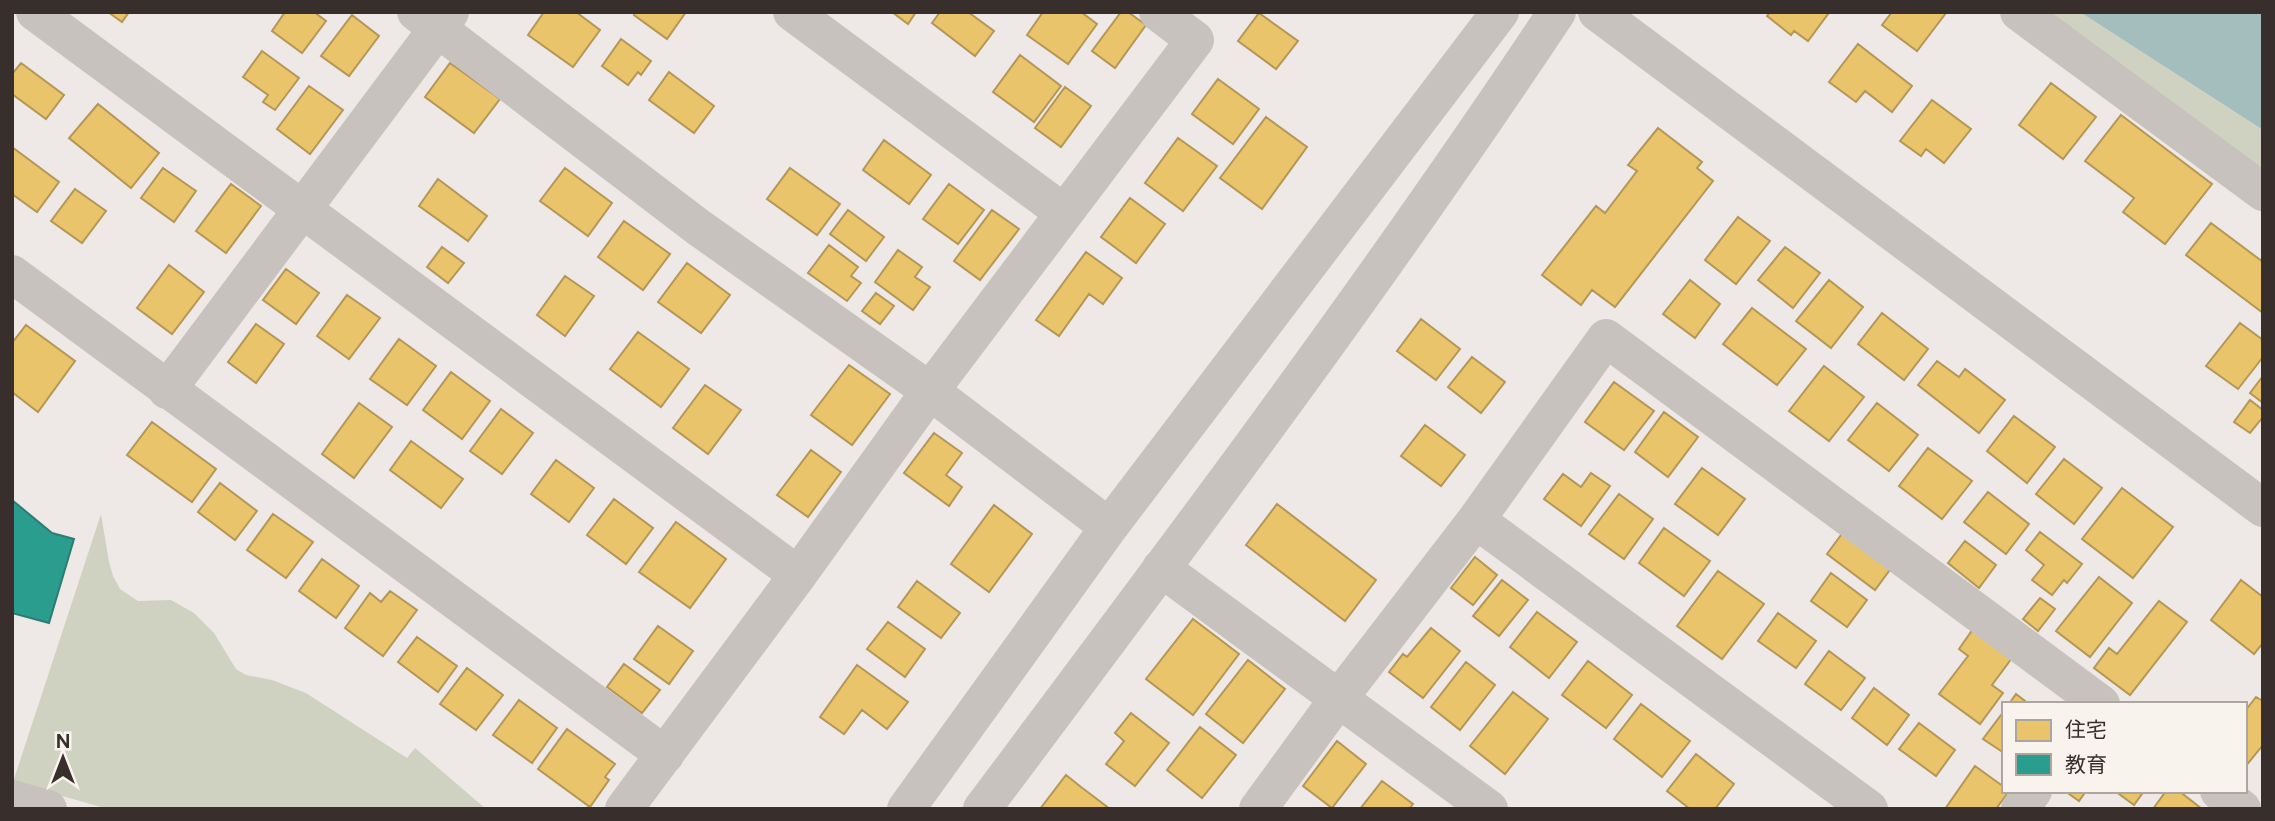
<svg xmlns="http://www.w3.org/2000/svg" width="2275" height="821" viewBox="0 0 2275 821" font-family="Figtree,'Noto Sans JP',sans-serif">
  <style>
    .green { fill: #cfd2c1 }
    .water { fill: #a4bebd }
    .homes { fill: #e9c46a; stroke: #b49757; stroke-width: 2 }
    .schools { fill: #2a9d8f; stroke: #2e7c71; stroke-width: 2 }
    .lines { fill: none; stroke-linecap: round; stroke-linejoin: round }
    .minor { stroke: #c7c2bd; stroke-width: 38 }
  </style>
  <rect width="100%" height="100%" fill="#eee9e6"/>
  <!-- green -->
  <path class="green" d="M 2044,12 L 2080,12 L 2263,130 L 2263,175 Z
    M 101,514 L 109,562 L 113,576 L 120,589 L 138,601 L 171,600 L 194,613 L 214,633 L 236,669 L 246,675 L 272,680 L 306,693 L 407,758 L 415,748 L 486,809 L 108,809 L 13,782 Z"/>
  <!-- water -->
  <path class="water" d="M 2080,12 L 2263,12 L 2263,130 Z"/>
  <!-- homes -->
  <path class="homes" d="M 108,12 L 129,12 L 122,22 Z
    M 285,12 L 314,12 L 326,21 L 302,53 L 272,31 Z
    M 544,12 L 576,12 L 600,30 L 573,67 L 528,35 Z
    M 635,12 L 686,12 L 667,39 L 634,15 Z
    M 892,12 L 916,12 L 908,24 Z
    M 940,12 L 968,12 L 994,31 L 975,56 L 932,23 Z
    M 1043,12 L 1081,12 L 1097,24 L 1068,64 L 1027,35 Z
    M 1121,12 L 1128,12 L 1146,25 L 1115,68 L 1092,51 Z
    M 1770,12 L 1826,12 L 1828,14 L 1808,41 L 1794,31 L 1791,35 L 1767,16 Z
    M 1892,12 L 1946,12 L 1946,13 L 1917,51 L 1882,25 Z
    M 1259,13 L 1298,41 L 1276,69 L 1238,41 Z
    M 352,15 L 379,36 L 349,76 L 321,56 Z
    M 621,39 L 651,61 L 641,75 L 638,72 L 628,85 L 602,66 Z
    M 1858,44 L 1912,86 L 1892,112 L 1865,91 L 1856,102 L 1829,82 Z
    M 262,51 L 299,78 L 275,110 L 263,102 L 268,95 L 243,77 Z
    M 1020,55 L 1061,86 L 1034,122 L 993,92 Z
    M 21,63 L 64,95 L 46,119 L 12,94 L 12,74 Z
    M 450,63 L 500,99 L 474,133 L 425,97 Z
    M 669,72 L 714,106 L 694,133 L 649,100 Z
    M 1218,79 L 1259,109 L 1233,144 L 1192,114 Z
    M 2051,83 L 2096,117 L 2063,159 L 2019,125 Z
    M 309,86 L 343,110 L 310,154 L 277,129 Z
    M 1065,87 L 1091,106 L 1061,147 L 1035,128 Z
    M 1932,100 L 1971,129 L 1944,163 L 1926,149 L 1921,156 L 1900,141 Z
    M 98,104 L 159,153 L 131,188 L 69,138 Z
    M 2121,115 L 2212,184 L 2165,244 L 2123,212 L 2134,198 L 2085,161 Z
    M 1266,117 L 1307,147 L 1262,209 L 1220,178 Z
    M 1658,128 L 1702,162 L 1697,168 L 1713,181 L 1615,307 L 1592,290 L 1581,305 L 1542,275 L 1596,206 L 1605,213 L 1637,171 L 1628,165 Z
    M 1178,138 L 1217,166 L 1183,211 L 1145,183 Z
    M 884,140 L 931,175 L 909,204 L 863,170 Z
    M 12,147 L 59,182 L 37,212 L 12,194 Z
    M 163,168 L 196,191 L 174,222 L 141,198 Z
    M 565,168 L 612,203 L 588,236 L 540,201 Z
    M 790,168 L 840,204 L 817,235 L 767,199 Z
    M 438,179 L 487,216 L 468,241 L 419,206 Z
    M 231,184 L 261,206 L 226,253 L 196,231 Z
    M 949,184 L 984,210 L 958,244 L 923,219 Z
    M 75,189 L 106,211 L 82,243 L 51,221 Z
    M 1130,198 L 1165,224 L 1136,263 L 1101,237 Z
    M 848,210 L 884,237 L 866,261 L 830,234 Z
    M 992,210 L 1019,229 L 980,280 L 954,261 Z
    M 1738,217 L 1770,241 L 1736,284 L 1705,260 Z
    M 624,221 L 670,254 L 643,290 L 598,257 Z
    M 2211,223 L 2263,262 L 2263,313 L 2186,255 Z
    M 829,245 L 858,267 L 851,276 L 861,283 L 847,301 L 808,273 Z
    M 442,247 L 464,263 L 448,283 L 427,267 Z
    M 1785,247 L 1820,273 L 1793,308 L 1758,280 Z
    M 898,250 L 922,267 L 915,277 L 930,287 L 913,310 L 875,282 Z
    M 1086,252 L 1122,278 L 1103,304 L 1089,294 L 1059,336 L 1036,320 Z
    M 687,263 L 730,295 L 701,333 L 658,302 Z
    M 169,265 L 204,292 L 172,334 L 137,308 Z
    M 286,269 L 319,293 L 296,324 L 263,300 Z
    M 565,276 L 594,296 L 565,336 L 537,315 Z
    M 1690,280 L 1720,304 L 1695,338 L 1663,314 Z
    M 1829,280 L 1863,307 L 1831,348 L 1796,321 Z
    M 876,293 L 894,306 L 880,324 L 862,311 Z
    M 347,295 L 380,318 L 349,359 L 317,336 Z
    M 1752,308 L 1806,349 L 1777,385 L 1723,344 Z
    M 1882,313 L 1928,349 L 1904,380 L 1858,344 Z
    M 1421,319 L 1460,349 L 1436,380 L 1397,351 Z
    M 2240,323 L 2263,340 L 2263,357 L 2238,389 L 2206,366 Z
    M 256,324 L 284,344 L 256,383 L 228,362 Z
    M 26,325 L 75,361 L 38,412 L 12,392 L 12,343 Z
    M 638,332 L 689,369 L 661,407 L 610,369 Z
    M 399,339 L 436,366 L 407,405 L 370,379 Z
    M 1472,357 L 1505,382 L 1481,413 L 1448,387 Z
    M 1937,361 L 1959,377 L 1965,369 L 2005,400 L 1979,433 L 1918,385 Z
    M 849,365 L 890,394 L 852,445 L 811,415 Z
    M 1824,366 L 1864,397 L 1829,441 L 1789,411 Z
    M 451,372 L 490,401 L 462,439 L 423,410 Z
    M 2263,376 L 2263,403 L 2250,393 Z
    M 1614,382 L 1654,411 L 1624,450 L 1585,422 Z
    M 705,385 L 741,410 L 708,454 L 673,428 Z
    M 2250,400 L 2263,410 L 2263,417 L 2250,433 L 2234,422 Z
    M 359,403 L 392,427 L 354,478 L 322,454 Z
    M 1877,403 L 1918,435 L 1889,471 L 1848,440 Z
    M 501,409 L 533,433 L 502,474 L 470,451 Z
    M 1664,412 L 1698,437 L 1668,477 L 1635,452 Z
    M 2014,416 L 2055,447 L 2027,483 L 1987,451 Z
    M 152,422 L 216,469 L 192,502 L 127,455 Z
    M 1425,425 L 1465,455 L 1441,486 L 1401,456 Z
    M 934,433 L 962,453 L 946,475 L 962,487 L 949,506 L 904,473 Z
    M 411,441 L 463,479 L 441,508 L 390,470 Z
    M 1928,448 L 1972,481 L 1942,519 L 1899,486 Z
    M 811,450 L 841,472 L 808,517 L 777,495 Z
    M 2064,459 L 2102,488 L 2074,524 L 2036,494 Z
    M 556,460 L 594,488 L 569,522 L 531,494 Z
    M 1702,468 L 1745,499 L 1718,535 L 1675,504 Z
    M 1591,473 L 1610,486 L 1581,526 L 1544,499 L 1563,474 L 1581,487 Z
    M 220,483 L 257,511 L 235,540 L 198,512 Z
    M 2122,488 L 2173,527 L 2133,578 L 2082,539 Z
    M 1988,492 L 2029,524 L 2006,554 L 1964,522 Z
    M 1619,494 L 1653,519 L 1624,559 L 1589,534 Z
    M 614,499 L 653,528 L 626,564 L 587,535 Z
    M 1277,504 L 1376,580 L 1345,621 L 1246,545 Z
    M 994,505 L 1032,534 L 989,592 L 951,564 Z
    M 273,514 L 313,542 L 286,578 L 247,550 Z
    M 676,522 L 726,559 L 690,608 L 639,572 Z
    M 1664,528 L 1710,561 L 1684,596 L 1639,563 Z
    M 1844,531 L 1892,567 L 1875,590 L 1827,554 Z
    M 2040,532 L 2082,564 L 2067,583 L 2064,580 L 2052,595 L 2032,580 L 2044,565 L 2026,550 Z
    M 1965,541 L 1996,565 L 1979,588 L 1948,563 Z
    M 1475,557 L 1497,575 L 1473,605 L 1451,588 Z
    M 322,559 L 359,586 L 336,618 L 299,591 Z
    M 1718,571 L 1764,604 L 1722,659 L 1677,626 Z
    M 1831,573 L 1867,600 L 1847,627 L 1811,601 Z
    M 2099,577 L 2132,603 L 2090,657 L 2056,631 Z
    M 1502,580 L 1528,600 L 1499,636 L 1473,616 Z
    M 2241,580 L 2263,597 L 2263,643 L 2254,654 L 2211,620 Z
    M 917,581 L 960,613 L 941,638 L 898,607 Z
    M 390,591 L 417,610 L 383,656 L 345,628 L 370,593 L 381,602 Z
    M 2040,598 L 2055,609 L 2038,631 L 2023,619 Z
    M 2159,601 L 2187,622 L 2130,695 L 2094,668 L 2109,648 L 2117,654 Z
    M 1537,612 L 1577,642 L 1549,678 L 1510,647 Z
    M 1778,613 L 1816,641 L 1796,668 L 1758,641 Z
    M 1193,619 L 1239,654 L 1193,715 L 1146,679 Z
    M 888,622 L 925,649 L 905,677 L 867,649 Z
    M 658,626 L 693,651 L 669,684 L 634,659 Z
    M 1431,628 L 1460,651 L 1423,698 L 1389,672 L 1403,654 L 1407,657 Z
    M 1973,629 L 2012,658 L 1992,685 L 2003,693 L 1980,724 L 1939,694 L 1968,656 L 1959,649 Z
    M 417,637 L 457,666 L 438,692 L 398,662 Z
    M 1829,651 L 1865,678 L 1841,710 L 1805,684 Z
    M 1248,660 L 1285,689 L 1243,743 L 1206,714 Z
    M 1588,661 L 1632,695 L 1606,728 L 1562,695 Z
    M 1466,662 L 1495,685 L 1460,730 L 1431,707 Z
    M 624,664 L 660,690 L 642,713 L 607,687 Z
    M 857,665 L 908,702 L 887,729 L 862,710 L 844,734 L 820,717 Z
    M 467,668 L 503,695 L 476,730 L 440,704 Z
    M 1874,688 L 1909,715 L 1887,745 L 1852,718 Z
    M 1513,692 L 1548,719 L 1505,774 L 1470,746 Z
    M 2016,694 L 2029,704 L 2009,704 Z
    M 2256,697 L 2263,701 L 2263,745 L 2245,767 L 2245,711 Z
    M 519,700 L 557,728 L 532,763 L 493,735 Z
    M 1641,704 L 1690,741 L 1662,777 L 1614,739 Z
    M 2004,711 L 2004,753 L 1983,739 Z
    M 1131,713 L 1169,743 L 1135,786 L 1106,764 L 1124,741 L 1115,733 Z
    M 1919,723 L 1955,750 L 1936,776 L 1899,749 Z
    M 1200,727 L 1236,755 L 1202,798 L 1167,770 Z
    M 567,729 L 615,764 L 605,777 L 609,780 L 590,807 L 538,769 Z
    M 1337,741 L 1366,764 L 1332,808 L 1303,786 Z
    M 1696,754 L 1734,784 L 1715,809 L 1690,809 L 1667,791 Z
    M 1975,766 L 2004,787 L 2004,791 L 2009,791 L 1996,809 L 1945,809 Z
    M 1066,775 L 1081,787 L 1110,809 L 1040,809 Z
    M 1382,781 L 1413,804 L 1409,809 L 1360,809 Z
    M 2065,791 L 2086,791 L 2079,801 Z
    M 2115,791 L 2144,791 L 2134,805 Z
    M 2166,791 L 2179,791 L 2202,809 L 2153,809 Z"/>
  <!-- schools -->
  <path class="schools" d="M 12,500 L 52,533 L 74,539 L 49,623 L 12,613 Z"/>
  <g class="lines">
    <!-- minor -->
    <path class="minor" d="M 35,12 L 798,575
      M 416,12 L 698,227 L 930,391 L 1109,527
      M 792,12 L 1063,212
      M 1597,12 L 2263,508
      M 2019,12 L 2263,192
      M 12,274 L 665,755
      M 167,390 L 450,12
      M 1476,520 L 1869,809
      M 1161,568 L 1489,809
      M 2219,791 L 2242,809
      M 12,799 L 48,809
      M 624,809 L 798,575 L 930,391 L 1195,40 L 1158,12
      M 906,809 L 1109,527 L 1500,12
      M 982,809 C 1178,547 1376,285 1557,12
      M 1258,809 L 1339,698 L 1476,520 L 1606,338 L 2101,704
      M 2020,809 L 2033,791"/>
  </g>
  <!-- border -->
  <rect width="2275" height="821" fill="none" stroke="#382f2c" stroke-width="28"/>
  <!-- legend -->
  <rect x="2002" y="702" width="245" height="91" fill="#f9f3ee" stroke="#aca5a0" stroke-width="2"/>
  <rect x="2016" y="720" width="35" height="21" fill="#e9c46a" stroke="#aca5a0" stroke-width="2"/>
  <text x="2065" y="737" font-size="21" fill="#382f2c">住宅</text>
  <rect x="2016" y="754" width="35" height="21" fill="#2a9d8f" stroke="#aca5a0" stroke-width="2"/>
  <text x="2065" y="772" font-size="21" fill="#382f2c">教育</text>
  <!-- north arrow -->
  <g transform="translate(63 758)" stroke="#f9f3ee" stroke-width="5" paint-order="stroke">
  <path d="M0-5L12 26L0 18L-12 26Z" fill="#382f2c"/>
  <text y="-10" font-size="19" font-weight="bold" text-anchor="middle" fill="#382f2c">N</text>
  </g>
</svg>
